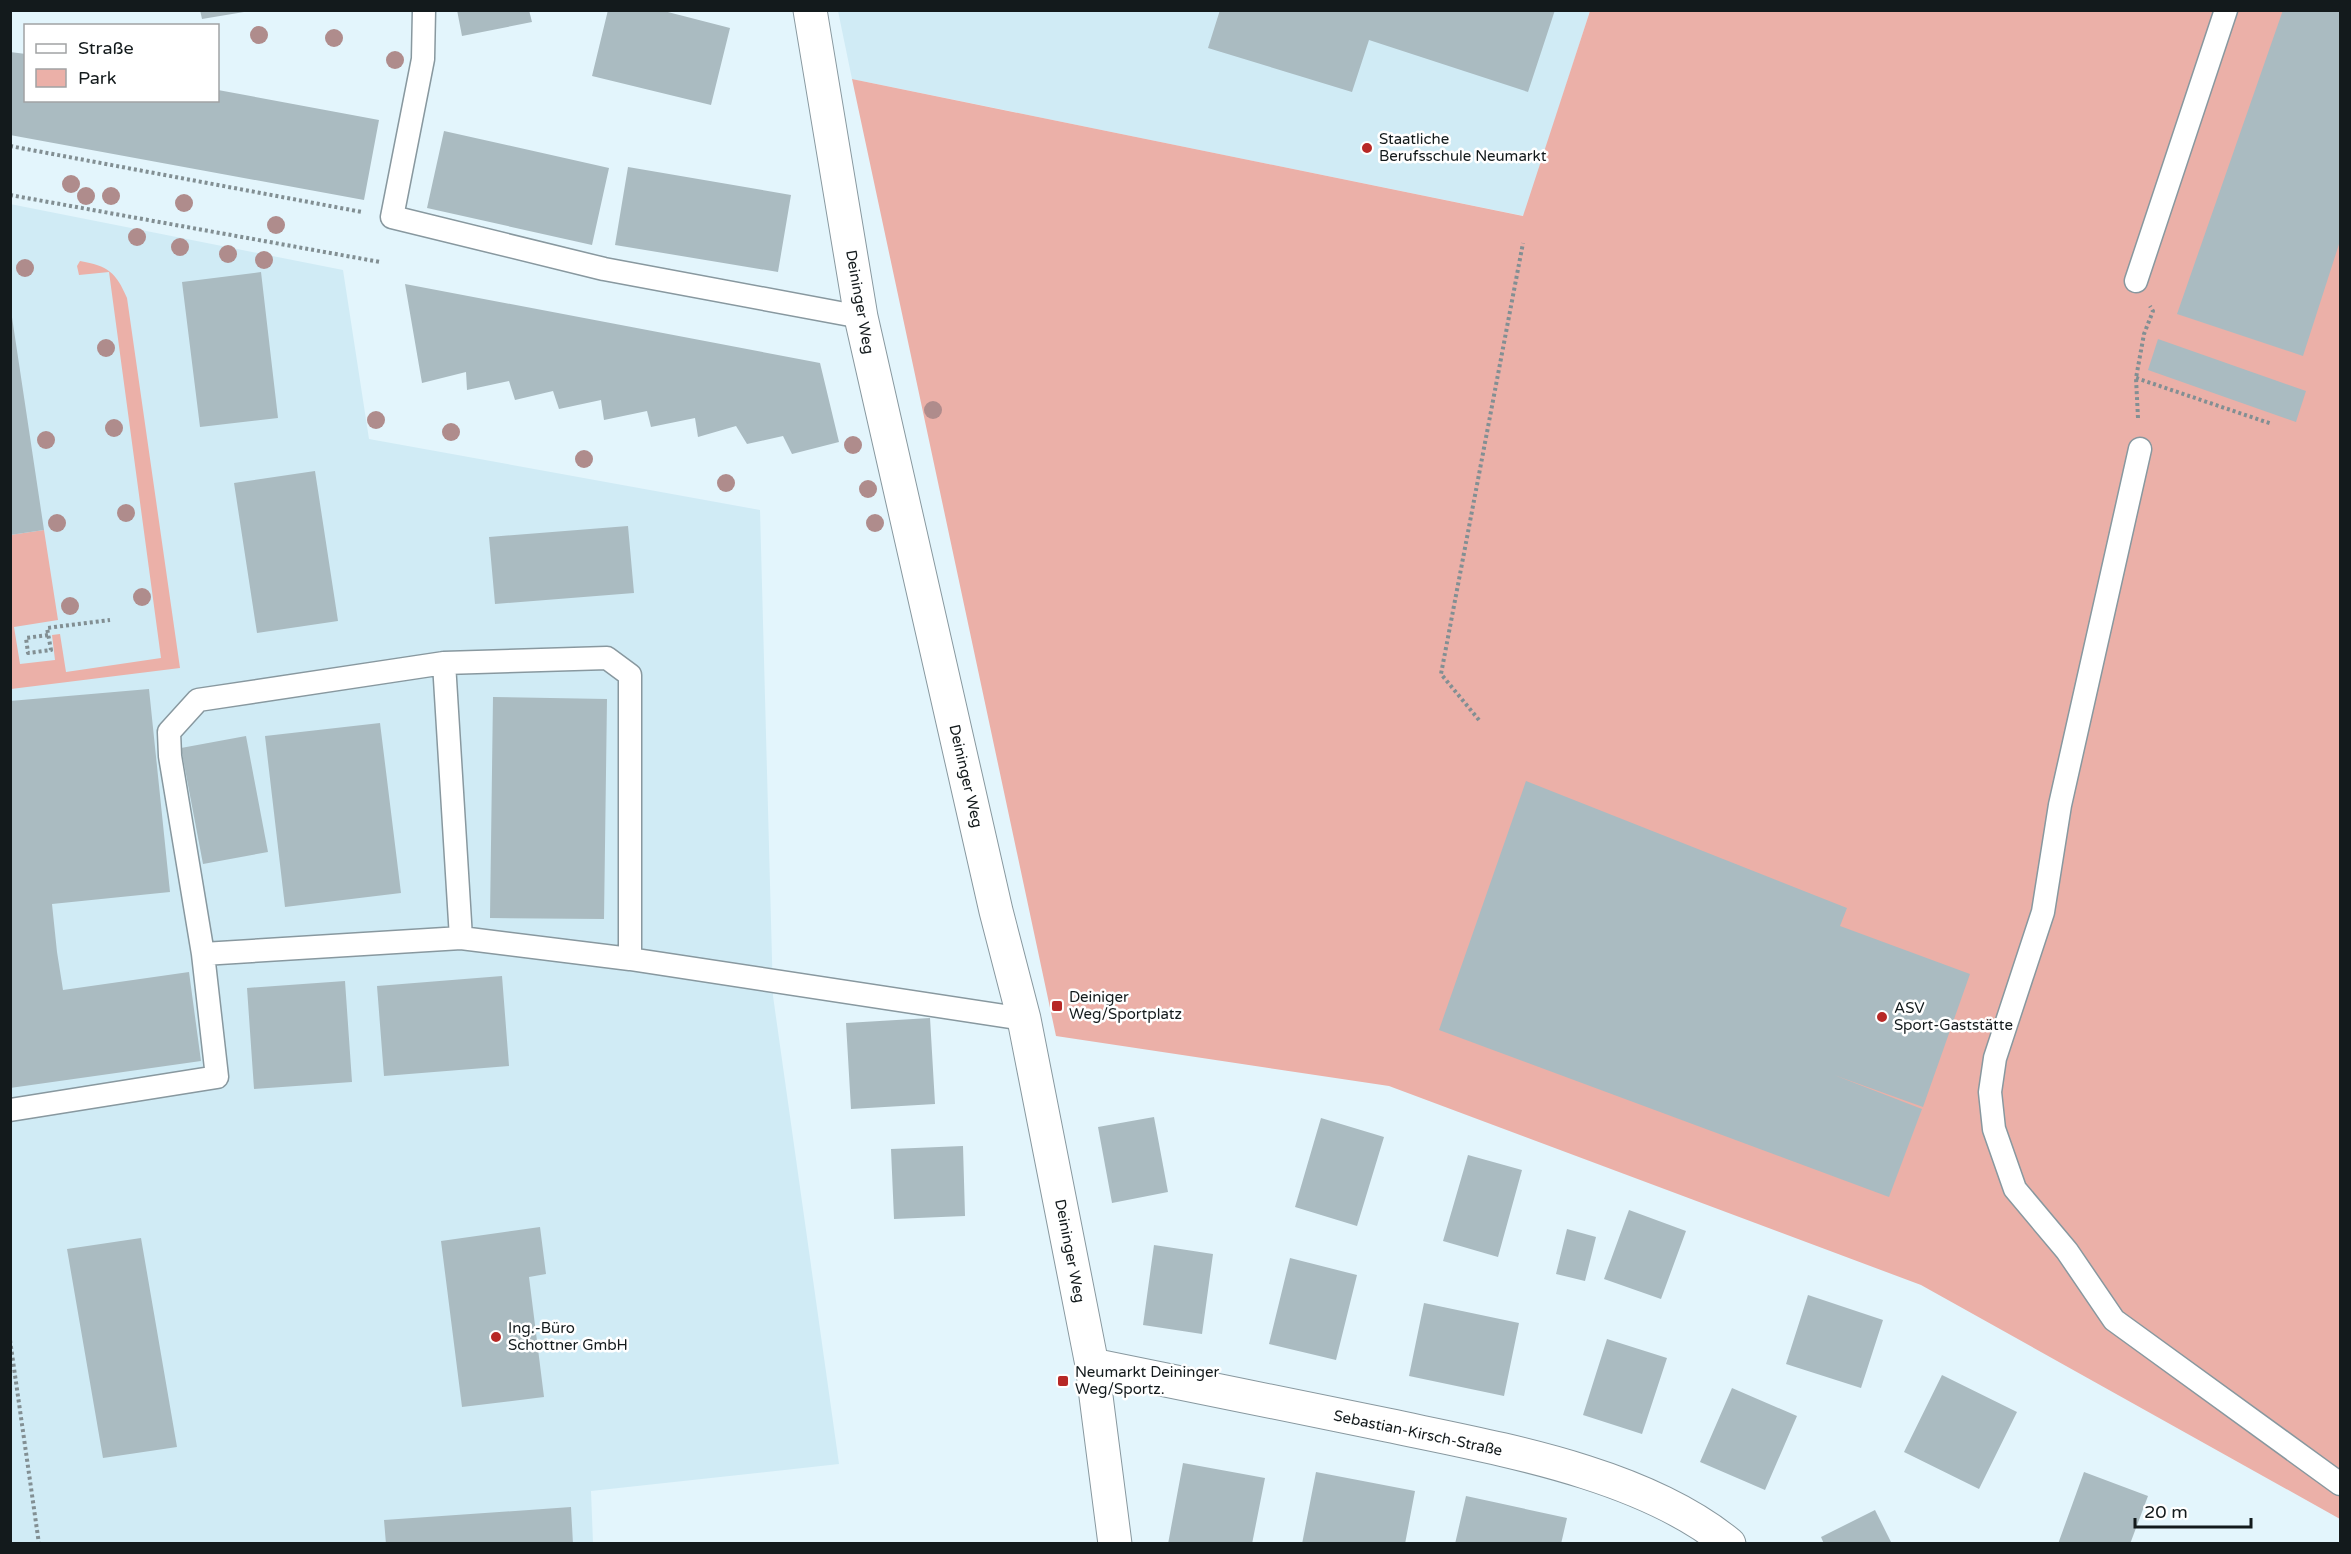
<svg xmlns="http://www.w3.org/2000/svg" width="2351" height="1554" viewBox="0 0 2351 1554" font-family="'Varela Round',sans-serif">
  <style>
    .built { fill: #d0ebf5 }
    .green { fill: #ebb0a8 }
    .building { fill: #aabbc1 }
    .lines { fill: none; stroke-linecap: round; stroke-linejoin: round }
    .service-casing { stroke: #88989f; stroke-width: 25 }
    .minor-casing { stroke: #88989f; stroke-width: 35 }
    .path { stroke: #828f93; stroke-width: 4; stroke-dasharray: 3 3; stroke-linecap: butt }
    .service { stroke: #fff; stroke-width: 22 }
    .minor { stroke: #fff; stroke-width: 33 }
    .tree { fill: #af8c8c }
    .poi-dot { fill: #b72826; stroke: #fff; stroke-width: 2 }
    .labels { text-anchor: middle; dominant-baseline: central; stroke-width: 5; stroke-linejoin: round; paint-order: stroke }
    .poi-label { font-size: 15px; fill: #131a1c; stroke: #fff; text-anchor: start }
    .street-label { font-size: 15px; fill: #131a1c; stroke: #fff }
  </style>
  <rect width="100%" height="100%" fill="#e3f5fc"/>
  <!-- built -->
  <path class="built" d="M 838,11 L 1590,11 L 1524,216 L 852,79 Z
    M 10,204 L 343,270 L 369,439 L 760,510 L 773,996 L 839,1464 L 591,1491 L 593,1543 L 11,1543 Z"/>
  <!-- green -->
  <path class="green" d="M 1590,11 L 2340,11 L 2340,1519 L 1921,1285 L 1389,1086 L 1056,1036 L 852,79 L 1523,216 Z
    M 80,261 C 108,266 116,272 127,298 L 180,668 L 11,689 L 10,535 L 44,530 L 58,620 L 14,627 L 20,664 L 55,660 L 52,635 L 60,634 L 66,672 L 161,658 L 109,272 L 79,275 L 77,266 Z"/>
  <!-- building -->
  <path class="building" d="M 200,10 L 244,10 L 244,12 L 202,19 Z
    M 457,10 L 529,10 L 532,22 L 462,36 Z
    M 608,10 L 660,10 L 730,28 L 711,105 L 592,76 Z
    M 1220,10 L 1555,10 L 1528,92 L 1369,40 L 1352,92 L 1208,48 Z
    M 2283,10 L 2340,10 L 2340,241 L 2303,356 L 2177,314 Z
    M 10,52 L 26,54 L 26,100 L 218,100 L 218,90 L 379,120 L 364,200 L 10,135 Z
    M 444,131 L 609,168 L 592,245 L 427,208 Z
    M 628,167 L 791,195 L 778,272 L 615,245 Z
    M 261,272 L 278,418 L 200,427 L 182,282 Z
    M 405,284 L 820,363 L 839,442 L 792,454 L 783,436 L 747,444 L 736,426 L 698,437 L 695,418 L 651,427 L 647,411 L 604,420 L 601,400 L 559,409 L 553,391 L 515,400 L 509,381 L 467,390 L 466,372 L 422,383 Z
    M 10,304 L 44,530 L 10,535 Z
    M 2158,339 L 2306,391 L 2296,422 L 2148,370 Z
    M 315,471 L 338,621 L 257,633 L 234,483 Z
    M 628,526 L 634,593 L 495,604 L 489,537 Z
    M 149,689 L 170,892 L 52,904 L 57,952 L 63,990 L 189,972 L 201,1061 L 10,1088 L 10,701 Z
    M 493,697 L 607,699 L 604,919 L 490,918 Z
    M 380,723 L 401,893 L 285,907 L 265,736 Z
    M 246,736 L 268,852 L 203,864 L 181,748 Z
    M 1526,781 L 1847,908 L 1840,926 L 1970,974 L 1923,1107 L 1834,1075 L 1922,1109 L 1889,1197 L 1439,1030 Z
    M 502,976 L 509,1066 L 384,1076 L 377,986 Z
    M 345,981 L 352,1082 L 254,1089 L 247,988 Z
    M 930,1018 L 935,1104 L 851,1109 L 846,1023 Z
    M 1154,1117 L 1168,1192 L 1112,1203 L 1098,1127 Z
    M 1321,1118 L 1384,1137 L 1357,1226 L 1295,1207 Z
    M 963,1146 L 965,1216 L 894,1219 L 891,1149 Z
    M 1468,1155 L 1522,1170 L 1498,1257 L 1443,1241 Z
    M 1629,1210 L 1686,1231 L 1661,1299 L 1604,1279 Z
    M 540,1227 L 546,1274 L 529,1277 L 544,1397 L 462,1407 L 441,1241 Z
    M 1567,1229 L 1596,1237 L 1585,1281 L 1556,1274 Z
    M 141,1238 L 177,1447 L 103,1458 L 67,1249 Z
    M 1154,1245 L 1213,1254 L 1202,1334 L 1143,1325 Z
    M 1290,1258 L 1357,1275 L 1336,1360 L 1269,1344 Z
    M 1808,1295 L 1883,1320 L 1861,1388 L 1786,1364 Z
    M 1424,1303 L 1519,1323 L 1504,1396 L 1409,1376 Z
    M 1607,1339 L 1667,1358 L 1642,1434 L 1583,1415 Z
    M 1942,1375 L 2017,1412 L 1979,1489 L 1904,1452 Z
    M 1732,1388 L 1797,1416 L 1765,1490 L 1700,1462 Z
    M 1183,1463 L 1265,1478 L 1252,1544 L 1168,1544 Z
    M 1316,1472 L 1415,1491 L 1405,1544 L 1302,1544 Z
    M 2084,1472 L 2148,1496 L 2130,1544 L 2058,1544 Z
    M 1466,1496 L 1567,1518 L 1561,1544 L 1455,1544 Z
    M 571,1507 L 573,1544 L 386,1544 L 384,1520 Z
    M 1875,1510 L 1892,1544 L 1824,1544 L 1821,1537 Z"/>
  <g class="lines">
    <!-- service casing -->
    <g class="service-casing">
      <path id="service" d="M 424,10 L 423,59 L 392,217 L 604,269 L 861,317
        M 2136,281 L 2226,10
        M 2140,449 L 2060,805 L 2043,912 L 1995,1058 L 1990,1092 L 1994,1129 L 2015,1189 L 2067,1251 L 2114,1320 L 2340,1484
        M 444,663 L 607,658 L 630,675 L 630,959
        M 461,938 L 444,663 L 198,700 L 169,732 L 170,756 L 203,954 L 461,938 L 630,959 L 1024,1019
        M 10,1110 L 217,1077 L 203,954"/>
    </g>
    <!-- minor casing -->
    <g class="minor-casing">
      <path id="minor" d="M 810,10 L 861,317 L 996,911 L 1024,1019 L 1092,1365 L 1115,1544
        M 1092,1365 C 1190,1385 1289,1405 1387,1425 C 1495,1448 1642,1472 1729,1544"/>
    </g>
    <!-- path -->
    <path class="path" d="M 10,146 L 362,212
      M 10,195 L 380,262
      M 2136,378 L 2272,424
      M 2138,418 L 2136,378 L 2144,334 L 2153,311 L 2150,306
      M 48,635 L 26,638 L 28,653 L 51,650 L 47,628 L 110,620
      M 1479,720 L 1441,674 L 1523,243
      M 10,1340 L 39,1544"/>
    <!-- service -->
    <use href="#service" class="service"/>
    <!-- minor -->
    <use href="#minor" class="minor"/>
  </g>
  <!-- trees -->
  <g class="tree">
    <circle cx="259" cy="35" r="9"/>
    <circle cx="334" cy="38" r="9"/>
    <circle cx="395" cy="60" r="9"/>
    <circle cx="71" cy="184" r="9"/>
    <circle cx="86" cy="196" r="9"/>
    <circle cx="111" cy="196" r="9"/>
    <circle cx="184" cy="203" r="9"/>
    <circle cx="276" cy="225" r="9"/>
    <circle cx="137" cy="237" r="9"/>
    <circle cx="180" cy="247" r="9"/>
    <circle cx="228" cy="254" r="9"/>
    <circle cx="264" cy="260" r="9"/>
    <circle cx="25" cy="268" r="9"/>
    <circle cx="106" cy="348" r="9"/>
    <circle cx="933" cy="410" r="9"/>
    <circle cx="376" cy="420" r="9"/>
    <circle cx="114" cy="428" r="9"/>
    <circle cx="451" cy="432" r="9"/>
    <circle cx="46" cy="440" r="9"/>
    <circle cx="853" cy="445" r="9"/>
    <circle cx="584" cy="459" r="9"/>
    <circle cx="726" cy="483" r="9"/>
    <circle cx="868" cy="489" r="9"/>
    <circle cx="126" cy="513" r="9"/>
    <circle cx="57" cy="523" r="9"/>
    <circle cx="875" cy="523" r="9"/>
    <circle cx="142" cy="597" r="9"/>
    <circle cx="70" cy="606" r="9"/>
  </g>
  <!-- markers -->
  <g class="poi-dot">
    <circle cx="1367" cy="148" r="6"/>
    <rect x="1051" y="1000" width="12" height="12" rx="3"/>
    <circle cx="1882" cy="1017" r="6"/>
    <circle cx="496" cy="1337" r="6"/>
    <rect x="1057" y="1375" width="12" height="12" rx="3"/>
  </g>
  <g class="labels">
    <!-- poi labels -->
    <g class="poi-label">
      <text x="1379" y="139">Staatliche<tspan x="1379" dy="17">Berufsschule Neumarkt</tspan></text>
      <text x="1069" y="997">Deiniger<tspan x="1069" dy="17">Weg/Sportplatz</tspan></text>
      <text x="1894" y="1008">ASV<tspan x="1894" dy="17">Sport-Gaststätte</tspan></text>
      <text x="508" y="1328">Ing.-Büro<tspan x="508" dy="17">Schottner GmbH</tspan></text>
      <text x="1075" y="1372">Neumarkt Deininger<tspan x="1075" dy="17">Weg/Sportz.</tspan></text>
    </g>
    <!-- street labels -->
    <g class="street-label">
      <text transform="translate(860 302) rotate(80)">Deininger Weg</text>
      <text transform="translate(966 776) rotate(77)">Deininger Weg</text>
      <text transform="translate(1070 1251) rotate(79)">Deininger Weg</text>
      <text transform="translate(1418 1433) rotate(12)">Sebastian-Kirsch-Straße</text>
    </g>
  </g>
  <!-- border -->
  <rect width="2351" height="1554" fill="none" stroke="#131a1c" stroke-width="24"/>
  <!-- legend -->
  <rect x="24" y="24" width="195" height="78" fill="#ffffff" stroke="#a1a3a4" stroke-width="1.5"/>
  <rect x="36" y="44" width="30" height="9" fill="#ffffff" stroke="#a1a3a4" stroke-width="1.5"/>
  <text x="78" y="54" font-size="18" fill="#131a1c">Straße</text>
  <rect x="36" y="69" width="30" height="18" fill="#ebb0a8" stroke="#a1a3a4" stroke-width="1.5"/>
  <text x="78" y="84" font-size="18" fill="#131a1c">Park</text>
  <!-- scale -->
  <path d="M2135 1518v9h116v-9" fill="none" stroke="#131a1c" stroke-width="3"/>
  <text x="2144" y="1518" font-size="18" fill="#131a1c" stroke="#ffffff" stroke-width="4.5" paint-order="stroke">20 m</text>
</svg>
